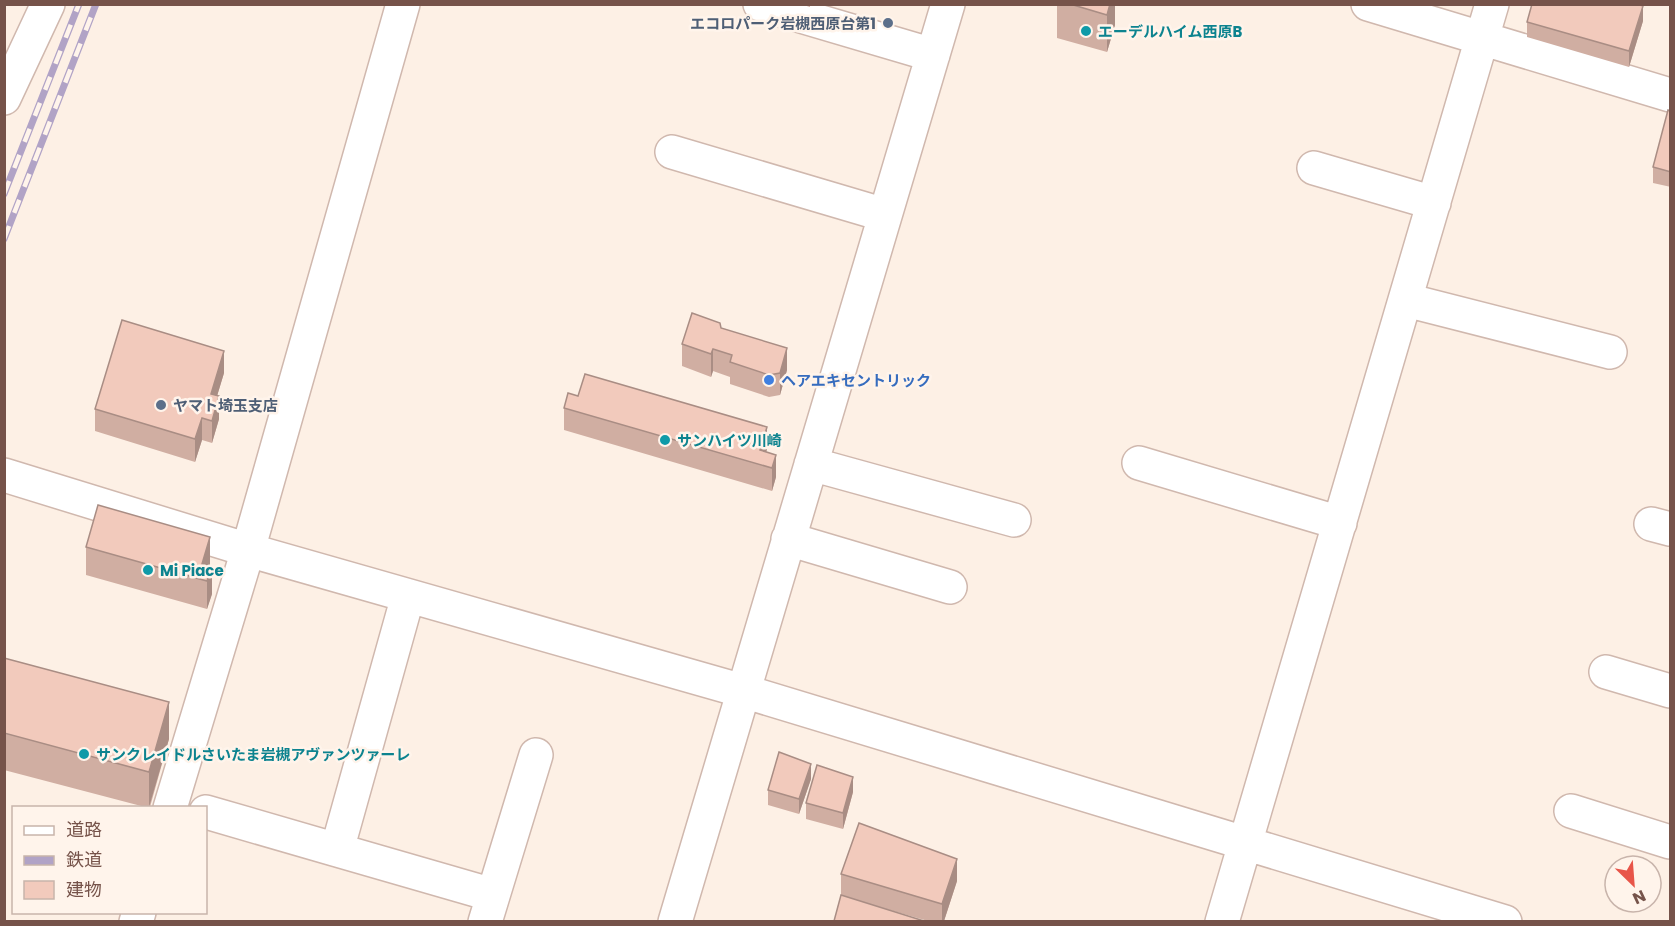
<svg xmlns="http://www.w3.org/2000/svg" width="1675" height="926" viewBox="0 0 1675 926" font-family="Poppins,'Noto Sans JP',sans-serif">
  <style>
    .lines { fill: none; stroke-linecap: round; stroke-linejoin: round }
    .minor-casing { stroke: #d0b8ae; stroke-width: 36 }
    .minor { stroke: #fff; stroke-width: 33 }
    .rail-casing { stroke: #b1a3c6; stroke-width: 7 }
    .rail { stroke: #fff4eb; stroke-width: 4.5; stroke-dasharray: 14; stroke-linecap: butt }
    .wall { fill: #d0aea2 }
    .shaded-wall { fill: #a98d84 }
    .building { fill: #f2cabc; stroke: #a98d84; stroke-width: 1.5 }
    .service-dot { fill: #5c6f8a; stroke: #fff4eb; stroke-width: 2 }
    .culture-dot { fill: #0f9aa8; stroke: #fff4eb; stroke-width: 2 }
    .shop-dot { fill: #3f7fe0; stroke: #fff4eb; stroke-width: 2 }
    .labels { text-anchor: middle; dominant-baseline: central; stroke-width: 5; stroke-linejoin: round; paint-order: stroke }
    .service-label { font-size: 15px; font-weight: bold; fill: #4e5e75; stroke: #fff4eb; text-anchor: end }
    .culture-label { font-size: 15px; font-weight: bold; fill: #0d838f; stroke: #fff4eb; text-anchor: start }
    .shop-label { font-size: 15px; font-weight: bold; fill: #366cbe; stroke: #fff4eb; text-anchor: start }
  </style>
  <rect width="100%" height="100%" fill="#fdf0e5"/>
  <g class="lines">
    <!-- minor casing -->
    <g class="minor-casing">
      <path id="minor" d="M 760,4 L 933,55
        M 1368,4 L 1670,95
        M 4,98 L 48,4
        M 672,152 L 885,215
        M 1314,168 L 1434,203
        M 1406,300 L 1610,352
        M 1139,463 L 1340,523
        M 811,464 L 1014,520
        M 4,475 L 248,550 L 743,691 L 1505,922
        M 1651,524 L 1670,529
        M 788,539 L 950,587
        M 1606,672 L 1670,691
        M 170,808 L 248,550 L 403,4
        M 1571,811 L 1670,842
        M 206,812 L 337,850 L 408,596
        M 337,850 L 493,895
        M 136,922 L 139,912
        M 485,922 L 536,755
        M 675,922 L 948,4
        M 1222,922 L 1492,4"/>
    </g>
    <!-- minor -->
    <use href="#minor" class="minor"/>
    <!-- rail casing -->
    <g class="rail-casing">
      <path id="rail" d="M 4,194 L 79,4
        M 4,239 L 96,4"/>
    </g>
    <!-- rail -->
    <use href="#rail" class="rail"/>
  </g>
  <!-- wall -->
  <path class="wall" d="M 800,4 L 810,4 L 810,7 Z
    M 1057,4 L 1115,4 L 1115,25 L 1107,52 L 1057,38 Z
    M 1643,21 L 1629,67 L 1527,37 L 1527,22 Z
    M 1671,111 L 1671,187 L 1653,183 L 1653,167 Z
    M 721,328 L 787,370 L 780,395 L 769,397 L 730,384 L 730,377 L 713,371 L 711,377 L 682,366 L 682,344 Z
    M 224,373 L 217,396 L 219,419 L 212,443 L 202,440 L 195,462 L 95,431 L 95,409 Z
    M 564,408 L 767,449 L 766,452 L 776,477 L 772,491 L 564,430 Z
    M 86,547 L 210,566 L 212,594 L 207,609 L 86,575 Z
    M 4,658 L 169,739 L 150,807 L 145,807 L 4,770 Z
    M 811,779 L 799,814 L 768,805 L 768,790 Z
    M 853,792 L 843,829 L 806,819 L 806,803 Z
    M 841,874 L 957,881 L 944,921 L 928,921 L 841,896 Z"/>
  <!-- shaded-wall -->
  <path class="shaded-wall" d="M 1110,4 L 1115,4 L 1115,25 L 1107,52 L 1107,15 Z
    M 1643,6 L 1643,21 L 1629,67 L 1629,51 Z
    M 787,348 L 787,370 L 780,395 L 780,373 Z
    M 713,349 L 713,371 L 711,377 L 711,354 Z
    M 224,351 L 224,373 L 211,416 L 211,394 Z
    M 219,396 L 219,419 L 212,443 L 212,421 Z
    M 202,418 L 202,440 L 195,462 L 195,439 Z
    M 767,427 L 767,449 L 762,466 L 760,450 Z
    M 776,455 L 776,477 L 772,491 L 772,468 Z
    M 210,537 L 210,565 L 205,581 L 202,564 Z
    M 212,566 L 212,594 L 207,609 L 207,581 Z
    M 169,702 L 169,739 L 149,807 L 149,772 Z
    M 811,764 L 811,779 L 799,814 L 799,799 Z
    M 853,777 L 853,792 L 843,829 L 843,813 Z
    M 957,859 L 957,881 L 944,921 L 942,921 L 942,904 Z"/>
  <!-- building -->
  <path class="building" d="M 1070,4 L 1110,4 L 1107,15 Z
    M 1532,4 L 1637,4 L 1643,6 L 1629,51 L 1527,22 Z
    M 1668,110 L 1671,111 L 1671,172 L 1653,167 Z
    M 692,313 L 720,323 L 721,328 L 787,348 L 780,373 L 769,375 L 730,362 L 732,355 L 713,349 L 711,354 L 682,344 Z
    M 122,320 L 224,351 L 211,394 L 219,396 L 212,421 L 202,418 L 195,439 L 95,409 Z
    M 585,374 L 767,427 L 760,450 L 776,455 L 772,468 L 564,408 L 568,393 L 578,396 Z
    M 98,505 L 210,537 L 202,564 L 212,566 L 207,581 L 86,547 Z
    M 4,658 L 169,702 L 149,772 L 4,733 Z
    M 779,752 L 811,764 L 799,799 L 768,790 Z
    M 817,765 L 853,777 L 843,813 L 806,803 Z
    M 859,823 L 957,859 L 942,904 L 841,874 Z
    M 841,895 L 924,921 L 834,921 Z"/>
  <!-- markers -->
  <g class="service-dot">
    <circle cx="888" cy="23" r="6"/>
    <circle cx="161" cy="405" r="6"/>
  </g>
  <g class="culture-dot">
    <circle cx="1086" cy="31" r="6"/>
    <circle cx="665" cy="440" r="6"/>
    <circle cx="148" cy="570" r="6"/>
    <circle cx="84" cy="754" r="6"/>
  </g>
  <circle class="shop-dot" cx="769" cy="380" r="6"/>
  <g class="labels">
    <!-- service labels -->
    <g class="service-label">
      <text x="876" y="23">エコロパーク岩槻西原台第1</text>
      <text x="173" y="405" text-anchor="start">ヤマト埼玉支店</text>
    </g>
    <!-- culture labels -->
    <g class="culture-label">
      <text x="1098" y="31">エーデルハイム西原B</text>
      <text x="677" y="440">サンハイツ川崎</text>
      <text x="160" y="570">Mi Piace</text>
      <text x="96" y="754">サンクレイドルさいたま岩槻アヴァンツァーレ</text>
    </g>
    <!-- shop labels -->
    <g class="shop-label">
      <text x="781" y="380">ヘアエキセントリック</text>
    </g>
  </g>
  <!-- border -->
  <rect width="1675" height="926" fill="none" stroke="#76534a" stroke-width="12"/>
  <!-- legend -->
  <rect x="12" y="806" width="195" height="108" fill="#fff4eb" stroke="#c8b4ab" stroke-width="1.5"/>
  <rect x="24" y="826" width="30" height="9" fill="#ffffff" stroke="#c8b4ab" stroke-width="1.5"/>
  <text x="66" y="836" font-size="18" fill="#76534a">道路</text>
  <rect x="24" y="856" width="30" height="9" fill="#b1a3c6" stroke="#c8b4ab" stroke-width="1.5"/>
  <text x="66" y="866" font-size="18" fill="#76534a">鉄道</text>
  <rect x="24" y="881" width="30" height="18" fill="#f2cabc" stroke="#c8b4ab" stroke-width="1.5"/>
  <text x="66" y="896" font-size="18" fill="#76534a">建物</text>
  <!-- north arrow -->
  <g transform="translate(1633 884) rotate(155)"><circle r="28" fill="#fff4eb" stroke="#c8b4ab" stroke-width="1.5"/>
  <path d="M0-4.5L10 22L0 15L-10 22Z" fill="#e85549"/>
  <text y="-9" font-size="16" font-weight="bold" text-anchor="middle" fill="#76534a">N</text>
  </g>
</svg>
